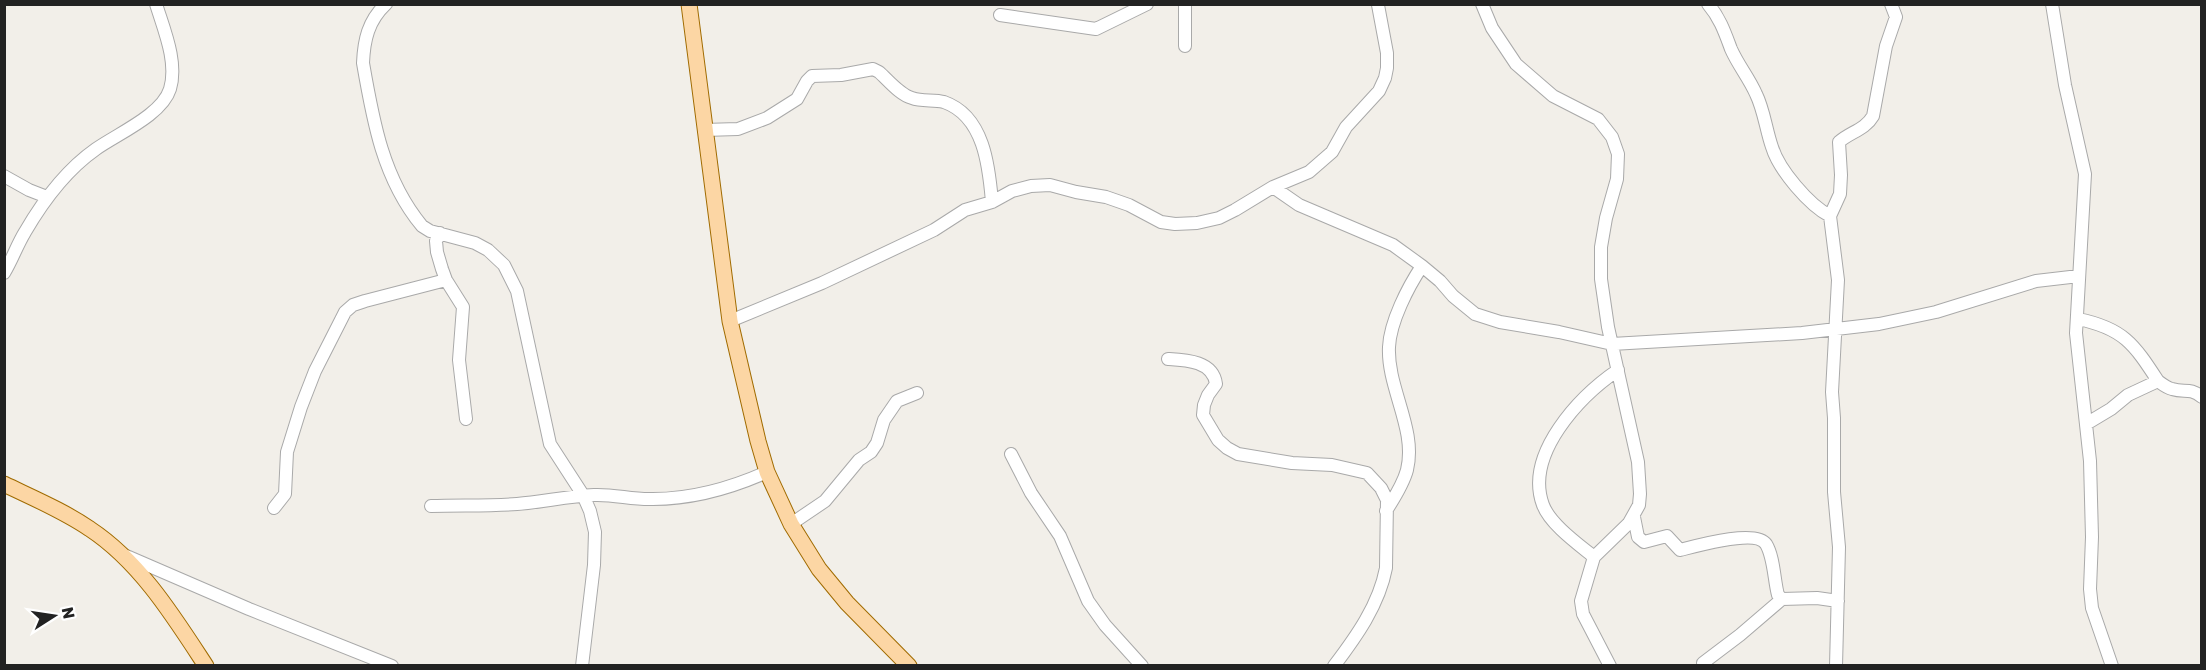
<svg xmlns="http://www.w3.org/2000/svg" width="2206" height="670" viewBox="0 0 2206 670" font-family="Rubik,sans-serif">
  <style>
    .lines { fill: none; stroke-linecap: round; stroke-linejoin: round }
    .minor-casing { stroke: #a9a9a9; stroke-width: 14 }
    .major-casing { stroke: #a06b00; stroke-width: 17 }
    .minor { stroke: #fff; stroke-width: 12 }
    .major { stroke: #fcd6a4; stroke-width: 15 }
  </style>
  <rect width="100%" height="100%" fill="#f2efe9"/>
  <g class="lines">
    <!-- minor casing -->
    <g class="minor-casing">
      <path id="minor" d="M 386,4 C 368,21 364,40 363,63 C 373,121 383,179 422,226 L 430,231 L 475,243 L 488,250 L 504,265 L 517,291 L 550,444 L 583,495 L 590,511 L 595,532 L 594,565 L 582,666
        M 1185,4 L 1185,46
        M 1482,4 L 1492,28 L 1516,64 L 1553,96 L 1598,119 L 1612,137 L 1618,154 L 1617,179 L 1606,218 L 1601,247 L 1601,279 L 1608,327 L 1638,462 L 1640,494 L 1639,505 L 1629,523 L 1594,557 L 1581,601 L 1583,614 L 1610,666
        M 1708,4 C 1720,18 1725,33 1731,49 C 1738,65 1749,78 1756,94 C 1764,110 1766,130 1772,147 C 1779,170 1809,205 1830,216
        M 2052,4 L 2065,85 L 2085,174 L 2076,333 L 2090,461 L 2092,537 L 2090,589 L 2092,608 L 2112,666
        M 1000,15 L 1096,29 L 1147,4
        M 704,130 L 738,129 L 767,118 L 797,99 L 807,81 L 812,76 L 841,75 L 873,69 L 879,72 C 888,80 900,95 912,98 C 922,102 934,99 944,102 C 984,116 989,166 992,202
        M 4,176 L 29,190 L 47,197
        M 1273,187 L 1299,205 L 1393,245 L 1422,266 L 1440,281 L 1453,296 L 1475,314 L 1500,322 L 1559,332 L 1612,344 L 1802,333 L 1879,324 L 1936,312 L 2036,281 L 2079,276
        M 440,233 L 436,241 L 437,252 L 442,269 L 446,280 L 463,307 L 459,360 L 466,419
        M 4,273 C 12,260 17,245 25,232 C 43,201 66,170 96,149 C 117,134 162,115 170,89 C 178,62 164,30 156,4
        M 2078,319 C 2123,328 2134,344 2158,381 C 2162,384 2167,388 2172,389 C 2185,393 2189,387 2202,397
        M 730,321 L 822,283 L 934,230 L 965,210 L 992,202 L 1012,191 L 1031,186 L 1050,185 L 1076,192 L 1106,197 L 1129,205 L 1161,222 L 1175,224 L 1197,223 L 1219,218 L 1235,210 L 1273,187 L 1309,172 L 1332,152 L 1346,127 L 1379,91 L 1385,78 L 1387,68 L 1387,53 L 1378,5
        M 1168,359 C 1186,360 1213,361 1216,384 L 1208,395 L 1204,405 L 1203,415 L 1218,440 L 1227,448 L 1238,454 L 1292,463 L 1332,465 L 1367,473 L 1381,488 L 1387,500 L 1386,568 C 1379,605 1356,637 1334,666
        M 2086,424 L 2111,409 L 2128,395 L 2158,381
        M 1011,454 L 1031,493 L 1060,536 L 1088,601 L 1105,625 L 1142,666
        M 431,506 C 459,505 489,506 517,504 C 543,502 568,496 594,495 C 614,494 633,500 653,499 C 692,499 731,488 767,472
        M 274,508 L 285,494 L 287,452 L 301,407 L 315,371 L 345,312 L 353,305 L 365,301 L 446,280
        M 1386,511 C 1394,498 1403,485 1407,470 C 1417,429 1387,388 1389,347 C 1390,322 1408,287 1422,266
        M 1634,517 L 1638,537 L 1644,542 L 1667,536 L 1680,550 C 1696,546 1756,529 1766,544 C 1774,557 1774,580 1778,595 L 1782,599
        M 791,524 L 825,501 L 859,460 L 871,452 L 877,443 L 884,420 L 897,401 L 917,393
        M 124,555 L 249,609 L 392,666
        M 1594,557 C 1578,544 1550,524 1543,505 C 1524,454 1580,396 1618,370
        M 1703,663 L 1740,635 L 1782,599 L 1817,598 L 1838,601
        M 1836,666 L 1839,547 L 1834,492 L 1834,418 L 1832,392 L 1838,280 L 1830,216 L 1840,194 L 1841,175 L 1839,142 C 1850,132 1865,130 1873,116 L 1886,46 L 1896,17 L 1891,4"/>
    </g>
    <!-- major casing -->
    <g class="major-casing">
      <path id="major" d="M 689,4 L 730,321 L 758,441 L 767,472 L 791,524 L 819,569 L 847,603 L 909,666
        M 4,484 C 33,498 64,511 90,529 C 140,562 174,617 206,666"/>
    </g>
    <!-- minor -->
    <use href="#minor" class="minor"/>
    <!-- major -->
    <use href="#major" class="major"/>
  </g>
  <!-- border -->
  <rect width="2206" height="670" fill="none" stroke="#222222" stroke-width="12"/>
  <!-- north arrow -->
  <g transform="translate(54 616) rotate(78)" stroke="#ffffff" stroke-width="4.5" paint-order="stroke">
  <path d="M0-4.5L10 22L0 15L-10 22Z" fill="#222222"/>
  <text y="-9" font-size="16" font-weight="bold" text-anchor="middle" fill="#222222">N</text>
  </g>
</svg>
